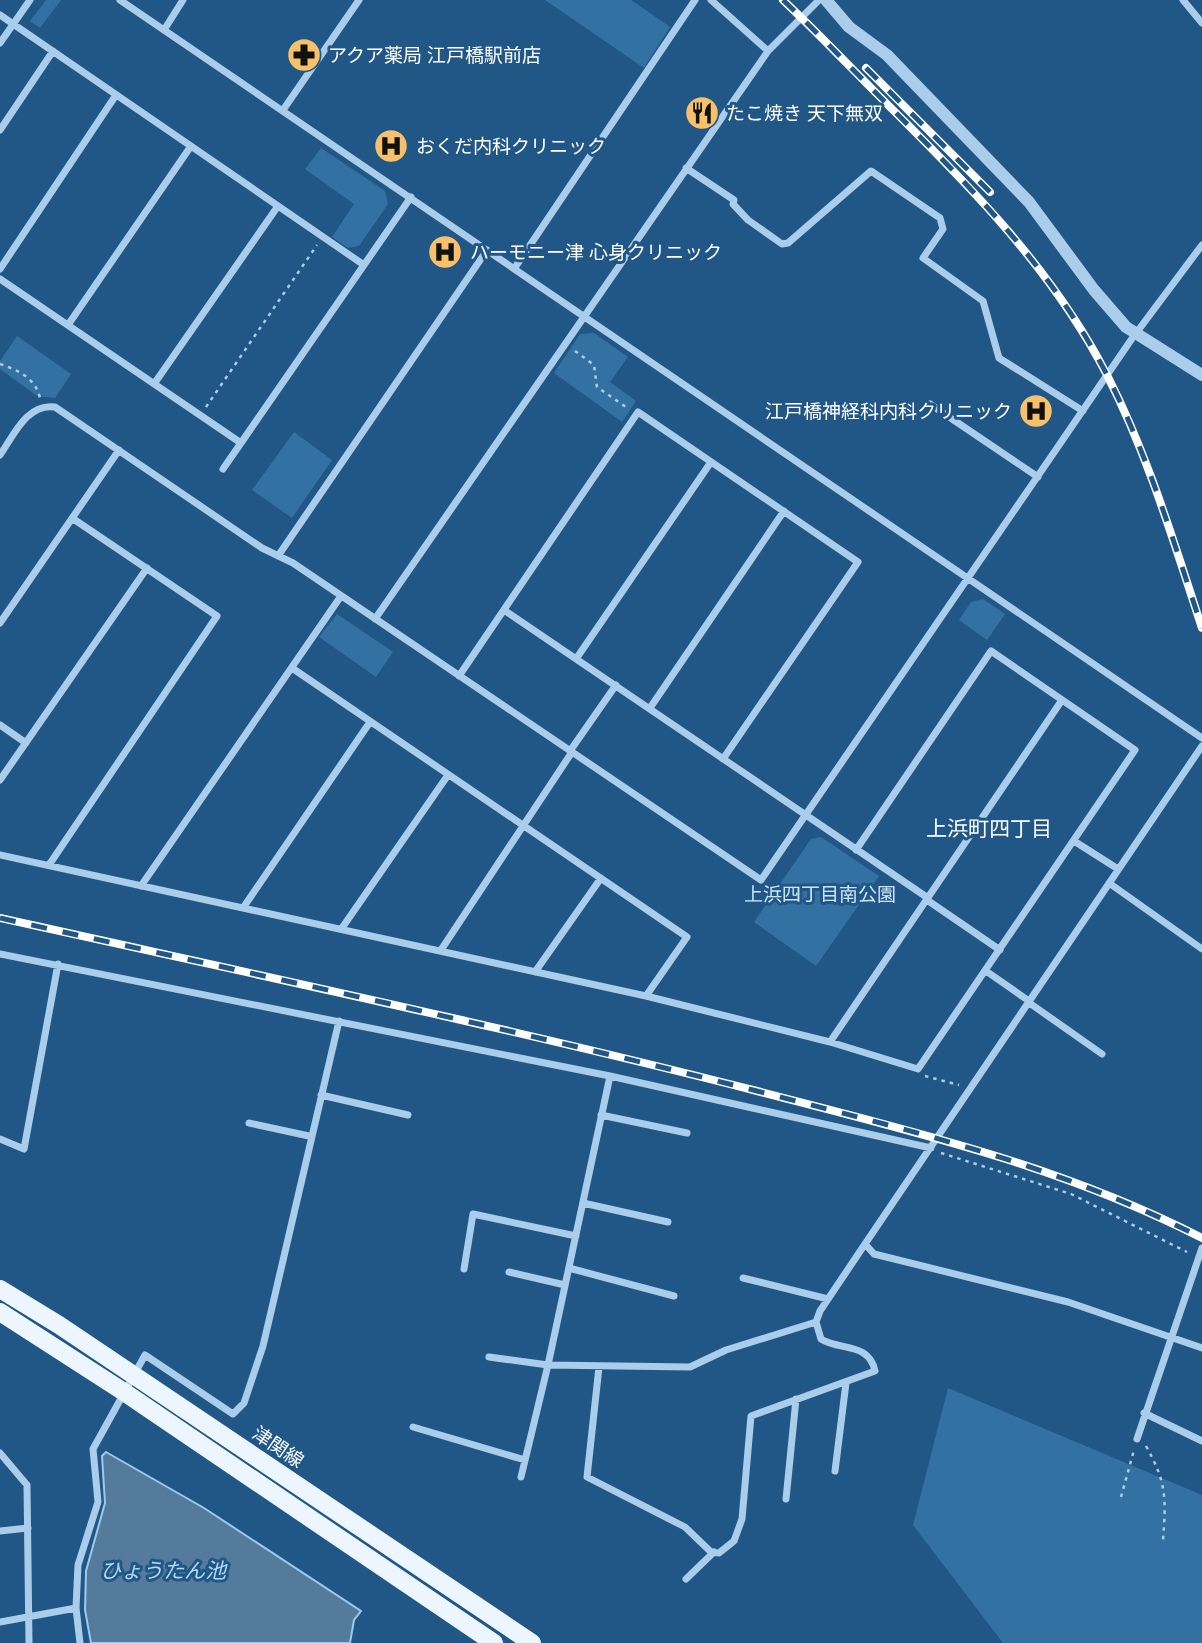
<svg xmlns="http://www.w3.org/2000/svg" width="1202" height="1643" viewBox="0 0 1202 1643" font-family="Montserrat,'Noto Sans JP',sans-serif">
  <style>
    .green { fill: #3471a3 }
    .water { fill: #547b9c; stroke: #9dc9eb; stroke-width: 2 }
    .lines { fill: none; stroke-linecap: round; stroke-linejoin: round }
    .path { stroke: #a9cdea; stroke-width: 2.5; stroke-dasharray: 3.5 5; stroke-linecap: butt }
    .minor { stroke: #a9cdea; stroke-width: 7 }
    .tertiary { stroke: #a9cdea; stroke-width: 12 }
    .primary { stroke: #edf5fe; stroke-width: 18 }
    .rail-casing { stroke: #fff; stroke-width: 8 }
    .rail { stroke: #205786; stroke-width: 5; stroke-dasharray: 16; stroke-linecap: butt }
    .labels { text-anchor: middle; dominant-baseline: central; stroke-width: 6; stroke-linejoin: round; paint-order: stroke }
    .poi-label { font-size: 19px; fill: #fff; stroke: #205786; text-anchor: start }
    .park-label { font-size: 19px; fill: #cee5f7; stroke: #205786 }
    .street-label { font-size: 19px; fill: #fff; stroke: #205786 }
    .neighbourhood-label { font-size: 21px; fill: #fff; stroke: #205786 }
    .water-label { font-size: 21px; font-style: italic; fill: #b5d7f1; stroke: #205786 }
  </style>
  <rect width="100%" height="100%" fill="#205786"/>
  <!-- green -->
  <path class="green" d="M 46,0 L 61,0 L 40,28 L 30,21 Z
    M 545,0 L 631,0 L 670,27 L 644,68 Z
    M 321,148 L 385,191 L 388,204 L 359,246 L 348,248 L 332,237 L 354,204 L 305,169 Z
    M 594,333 L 628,357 L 610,382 L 636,401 L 622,422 L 554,373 L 580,334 Z
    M 17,336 L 71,374 L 55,398 L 37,396 L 0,369 L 0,361 Z
    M 294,432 L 332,460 L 292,518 L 252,490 Z
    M 983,599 L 1005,614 L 987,640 L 959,620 L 971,602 Z
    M 337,614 L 393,652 L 376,677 L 319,637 Z
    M 821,837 L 879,876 L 816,966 L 754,922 L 811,839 Z
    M 948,1388 L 1202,1495 L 1202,1643 L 1003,1643 L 913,1525 Z"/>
  <!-- water -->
  <path class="water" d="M 106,1452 L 204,1508 L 361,1611 L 354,1620 L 350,1643 L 91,1643 L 85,1610 L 86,1571 L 105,1503 L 102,1456 Z"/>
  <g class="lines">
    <!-- path -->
    <path class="path" d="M 575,351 L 594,365 L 597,387 L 626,407
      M 0,364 C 17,370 35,377 40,398
      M 206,407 L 317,245
      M 925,1076 L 959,1085
      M 941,1153 L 1071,1194 L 1187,1252
      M 1146,1446 C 1167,1483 1166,1499 1163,1540
      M 1121,1497 L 1134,1450"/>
    <!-- minor -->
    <path class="minor" d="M 120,0 L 1202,738
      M 711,0 L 768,51
      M 1183,0 L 1202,23
      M 0,15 L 364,265
      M 164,30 L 183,0
      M 0,43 L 30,0
      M 283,110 L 359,0
      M 0,130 L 53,51
      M 686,168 L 734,200 L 733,204 L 748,220 L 782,244 L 788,243 L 871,171 L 940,218 L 943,229 L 923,258 L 983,301 L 999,358 L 1083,411
      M 0,269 L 116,95
      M 514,269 L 695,0
      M 0,279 L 241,443
      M 68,325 L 191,146
      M 154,384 L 278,206
      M 930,404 L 1038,477
      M 0,455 C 14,435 27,403 55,407 L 262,548 L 293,563 L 761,880 L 1131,340 L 1202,245
      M 223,469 L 411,197
      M 278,556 L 487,250
      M 504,610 L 928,898
      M 375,619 L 768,51 L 819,0
      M 0,623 L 119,450
      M 576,659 L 711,462
      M 292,668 L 687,937 L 646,996
      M 459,676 L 638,412 L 858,562 L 723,759
      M 650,708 L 784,511
      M 0,725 L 26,743
      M 1202,746 L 865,1244 L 874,1254 L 1068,1302 L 1202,1348
      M 570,751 L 616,685
      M 0,780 L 147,568
      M 1074,841 L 1118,869
      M 0,855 L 646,996 L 830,1042 L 918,1069 L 1135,750 L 991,651 L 856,850
      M 49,865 L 217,616 L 72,518
      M 1109,883 L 1202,949
      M 141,886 L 341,596
      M 927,900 L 1000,950
      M 243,908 L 370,722
      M 342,928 L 448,775
      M 441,950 L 572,752
      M 0,954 L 610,1076 L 931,1148
      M 986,971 L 1029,1001
      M 535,972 L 601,878
      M 1028,1002 L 1102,1054
      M 830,1042 L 1062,700
      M 321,1095 L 408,1115
      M 601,1115 L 687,1133
      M 249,1123 L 309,1136
      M 0,1139 L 24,1149 L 58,964
      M 583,1203 L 668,1222
      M 569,1268 L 674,1296
      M 464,1269 L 473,1214 L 576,1236
      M 509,1272 L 565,1285
      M 743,1278 L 828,1299
      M 489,1357 L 548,1365 L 690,1367 L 726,1350 L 816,1322
      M 599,1367 L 587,1477 L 685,1527 L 711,1552 L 719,1553 L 734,1541 L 742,1519 L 751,1416 L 875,1371 C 869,1342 840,1351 821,1339 L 816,1322 L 820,1311 L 865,1244
      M 1144,1413 L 1202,1441
      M 413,1427 L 525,1460
      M 1137,1439 L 1202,1248
      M 0,1453 L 27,1485 L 29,1643
      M 835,1471 L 846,1383
      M 521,1477 L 548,1365 L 610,1076
      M 786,1499 L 796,1399
      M 0,1531 L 28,1528
      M 686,1579 L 714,1552
      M 0,1622 L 76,1608
      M 80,1643 L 76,1608 L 78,1565 L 98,1502 L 93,1449 L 145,1355 L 233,1414 L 244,1403 L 263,1346 L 339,1021"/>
    <!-- tertiary -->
    <path class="tertiary" d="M 826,0 L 849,27 L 887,55 L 1029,202 L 1094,290 L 1126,327 L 1202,375"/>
    <!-- primary -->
    <path class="primary" d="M 0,1289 L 59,1325 L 532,1643
      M 0,1312 L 124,1392 L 494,1643"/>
    <!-- rail casing -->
    <g class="rail-casing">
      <path id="rail" d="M 783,0 C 819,34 853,70 888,105 C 971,187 1053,270 1107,375 C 1148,455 1174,543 1202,628
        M 866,68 L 990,192
        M 0,918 C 253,974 506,1027 757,1091 C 911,1131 1059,1165 1202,1238"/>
    </g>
    <!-- rail -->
    <use href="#rail" class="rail"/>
  </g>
  <!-- icons -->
  <defs>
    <g id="pharmacy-disc" transform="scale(1.75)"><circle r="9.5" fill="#f7c06a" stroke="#205786"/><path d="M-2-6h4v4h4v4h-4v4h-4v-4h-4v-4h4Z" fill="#111"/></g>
    <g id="restaurant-disc" transform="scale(1.75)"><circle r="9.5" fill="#f7c06a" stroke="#205786"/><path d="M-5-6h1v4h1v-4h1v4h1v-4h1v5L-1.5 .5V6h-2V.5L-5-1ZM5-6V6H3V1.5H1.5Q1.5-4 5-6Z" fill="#111"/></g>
    <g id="hospital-disc" transform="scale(1.75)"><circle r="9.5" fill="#f7c06a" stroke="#205786"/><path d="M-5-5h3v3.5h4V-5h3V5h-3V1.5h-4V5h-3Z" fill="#111"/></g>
  </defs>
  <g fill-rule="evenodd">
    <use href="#pharmacy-disc" x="304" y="55"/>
    <use href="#restaurant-disc" x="702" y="113"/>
    <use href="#hospital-disc" x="391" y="146"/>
    <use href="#hospital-disc" x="445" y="252"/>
    <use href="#hospital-disc" x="1036" y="411"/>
  </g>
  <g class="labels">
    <!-- poi labels -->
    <g class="poi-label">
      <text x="328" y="55">アクア薬局 江戸橋駅前店</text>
      <text x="726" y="113">たこ焼き 天下無双</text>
      <text x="416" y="146">おくだ内科クリニック</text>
      <text x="470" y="252">ハーモニー津 心身クリニック</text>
      <text x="1012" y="411" text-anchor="end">江戸橋神経科内科クリニック</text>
    </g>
    <!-- park labels -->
    <g class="park-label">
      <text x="820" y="894">上浜四丁目南公園</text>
    </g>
    <!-- street labels -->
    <g class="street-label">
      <text transform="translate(278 1447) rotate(34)">津関線</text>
    </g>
    <!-- neighbourhood labels -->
    <g class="neighbourhood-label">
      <text x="989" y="828">上浜町四丁目</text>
    </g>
    <!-- water labels -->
    <g class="water-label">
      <text x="163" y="1570">ひょうたん池</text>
    </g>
  </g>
</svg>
